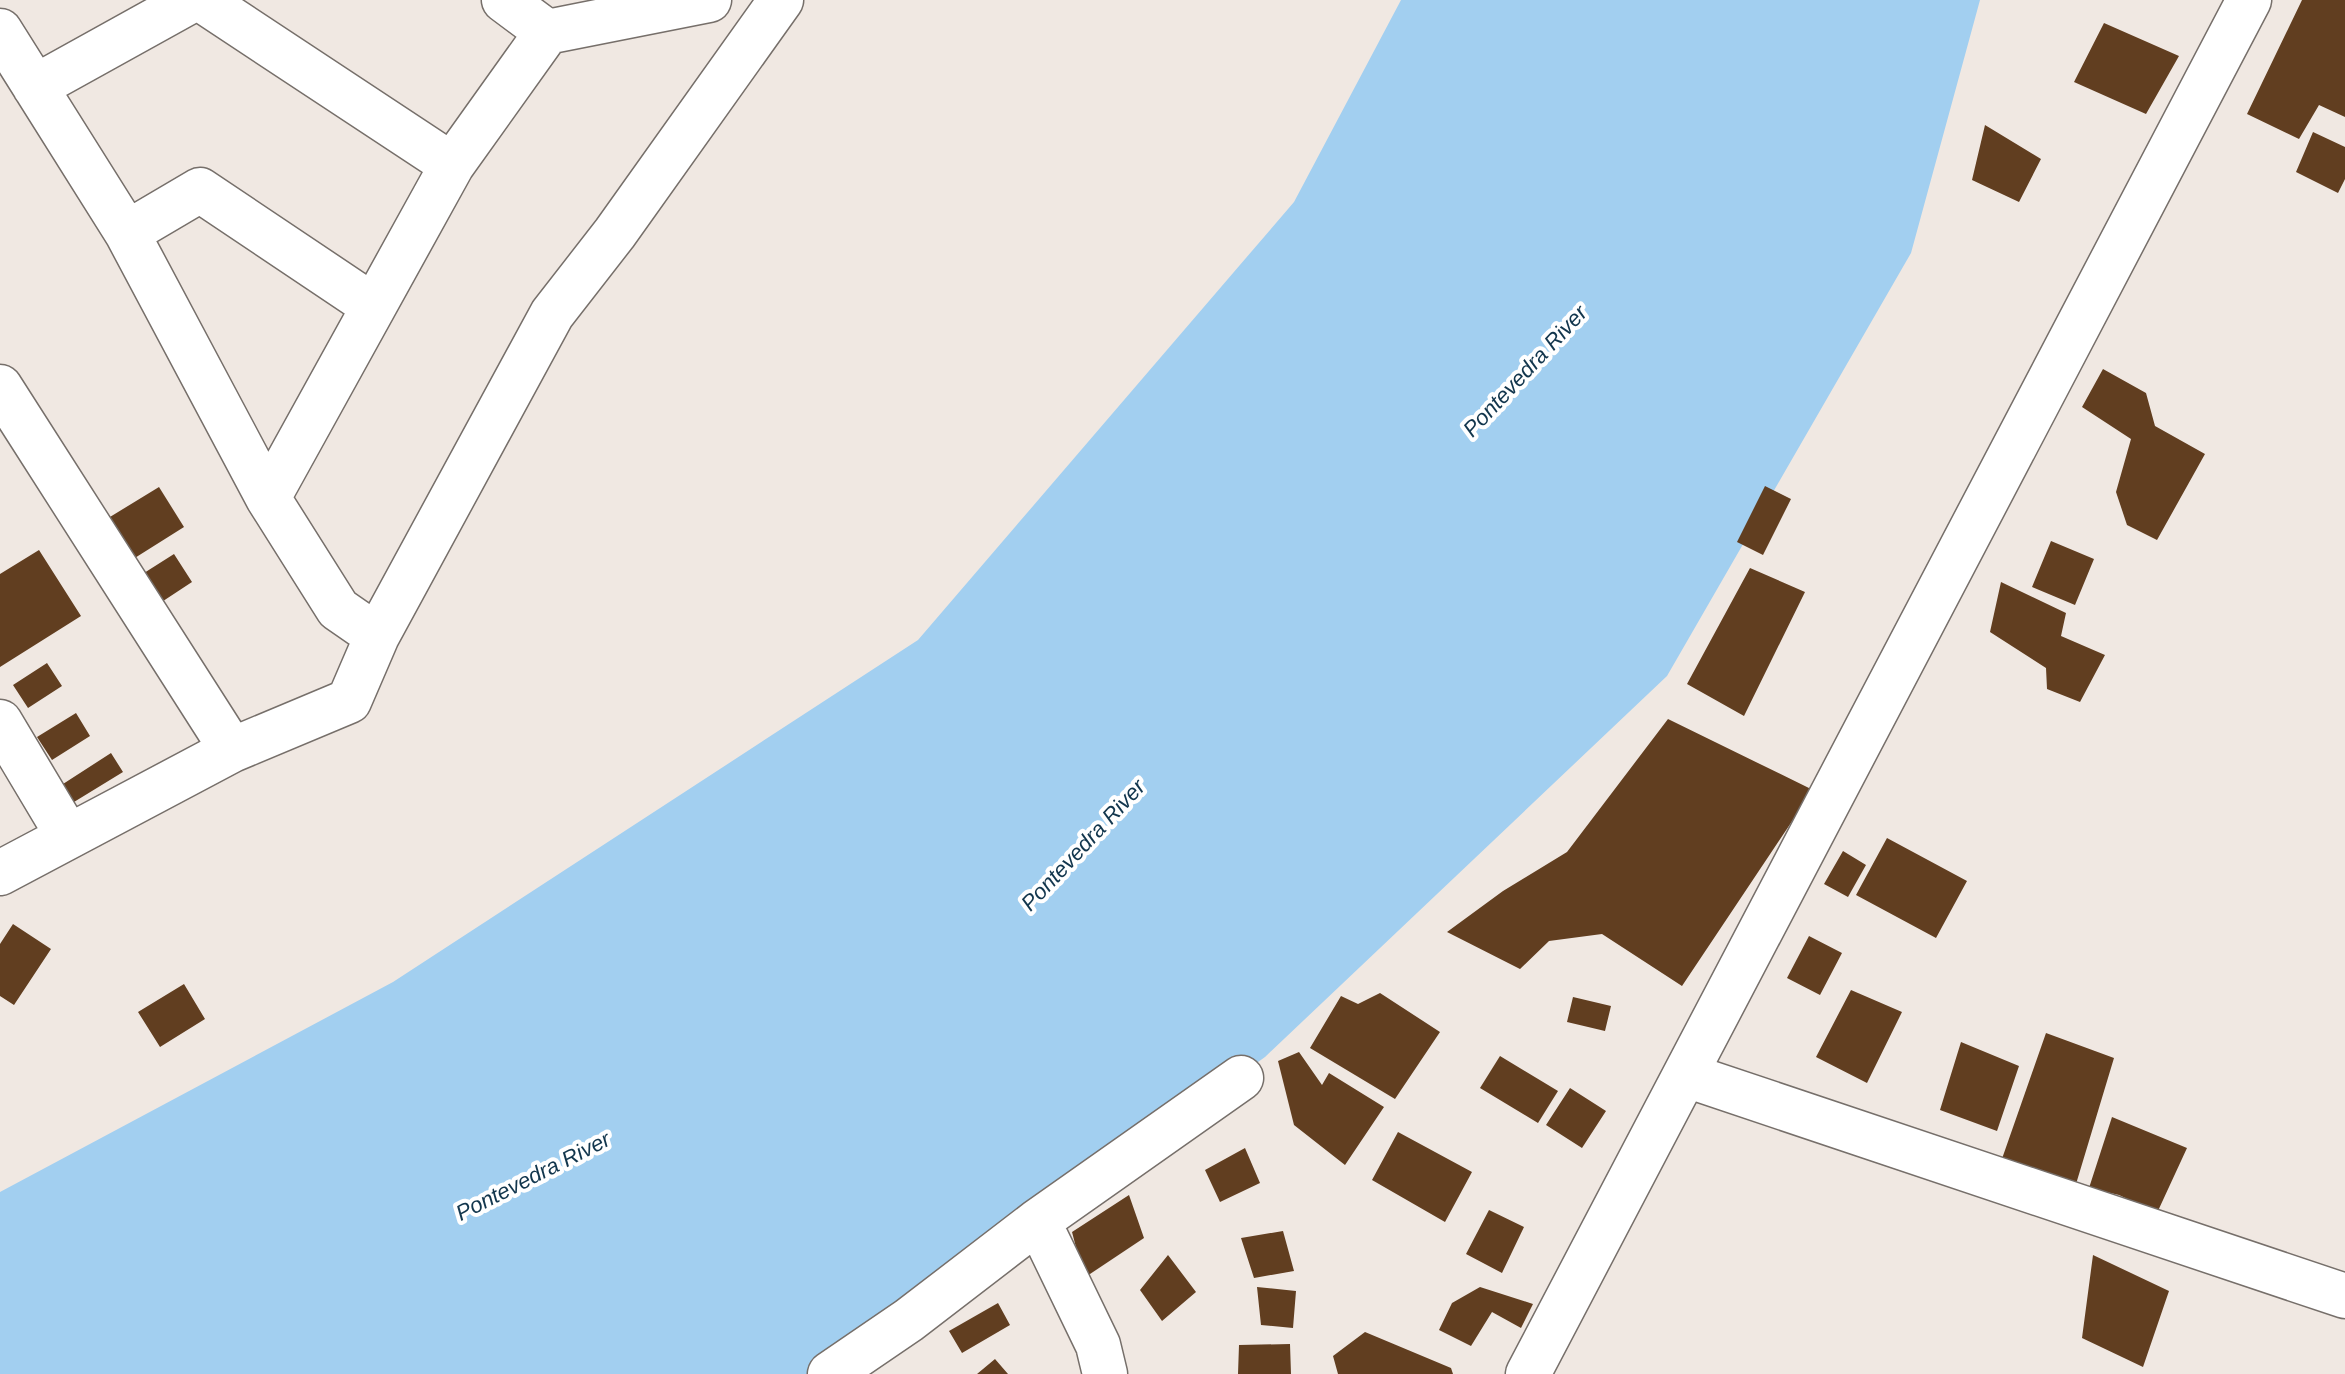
<svg xmlns="http://www.w3.org/2000/svg" width="2345" height="1374" viewBox="0 0 2345 1374" font-family="Helvetica,sans-serif">
  <style>
    .water { fill: #a2cff0 }
    .building { fill: #613e20 }
    .lines { fill: none; stroke-linecap: round; stroke-linejoin: round }
    .minor-casing { stroke: #766f6a; stroke-width: 47 }
    .major-casing { stroke: #766f6a; stroke-width: 47 }
    .minor { stroke: #fff; stroke-width: 44 }
    .major { stroke: #fff; stroke-width: 44 }
    .labels { text-anchor: middle; dominant-baseline: central; stroke-width: 8; stroke-linejoin: round; paint-order: stroke }
    .water-label { font-size: 22px; font-style: italic; fill: #12364d; stroke: #fff }
  </style>
  <rect width="100%" height="100%" fill="#f0e8e2"/>
  <!-- water -->
  <path class="water" d="M 1401,0 L 1980,0 L 1911,253 L 1667,676 L 1265,1057 L 863,1345 L 817,1374 L 0,1374 L 0,1192 L 393,982 L 918,640 L 1294,202 Z"/>
  <!-- building -->
  <path class="building" d="M 2302,0 L 2345,0 L 2345,117 L 2319,105 L 2299,139 L 2247,114 Z
    M 2104,23 L 2179,56 L 2146,114 L 2074,82 Z
    M 1985,125 L 2041,159 L 2019,202 L 1972,180 Z
    M 2313,132 L 2345,147 L 2345,179 L 2338,193 L 2296,172 Z
    M 2103,369 L 2146,393 L 2155,426 L 2205,454 L 2157,540 L 2127,525 L 2116,492 L 2131,439 L 2082,407 Z
    M 1765,486 L 1791,499 L 1763,555 L 1737,542 Z
    M 159,487 L 184,527 L 130,561 L 105,520 Z
    M 2051,541 L 2094,559 L 2075,605 L 2032,587 Z
    M 39,550 L 81,616 L 0,667 L 0,574 Z
    M 174,554 L 192,582 L 151,609 L 133,580 Z
    M 1750,568 L 1805,592 L 1744,716 L 1687,684 Z
    M 2001,582 L 2066,613 L 2061,636 L 2105,655 L 2080,702 L 2047,689 L 2046,668 L 1990,632 Z
    M 47,663 L 62,686 L 28,708 L 13,685 Z
    M 76,713 L 90,736 L 52,760 L 37,737 Z
    M 1668,719 L 1813,790 L 1682,986 L 1602,934 L 1549,941 L 1520,969 L 1447,932 L 1503,891 L 1567,852 Z
    M 111,753 L 123,772 L 74,802 L 63,784 Z
    M 1887,838 L 1967,881 L 1936,938 L 1856,895 Z
    M 1843,851 L 1866,865 L 1848,897 L 1824,884 Z
    M 13,924 L 51,949 L 14,1005 L 0,996 L 0,944 Z
    M 1809,936 L 1842,953 L 1820,995 L 1787,978 Z
    M 184,984 L 205,1019 L 160,1047 L 138,1012 Z
    M 1851,990 L 1902,1012 L 1867,1083 L 1816,1057 Z
    M 1380,993 L 1440,1032 L 1395,1099 L 1310,1048 L 1341,996 L 1358,1004 Z
    M 1573,997 L 1611,1006 L 1605,1031 L 1567,1022 Z
    M 2046,1033 L 2114,1058 L 2073,1194 L 1997,1173 Z
    M 1961,1042 L 2019,1066 L 1997,1131 L 1940,1110 Z
    M 1299,1052 L 1322,1085 L 1329,1073 L 1384,1107 L 1345,1165 L 1294,1125 L 1278,1061 Z
    M 1500,1056 L 1558,1091 L 1538,1123 L 1480,1088 Z
    M 1570,1088 L 1606,1111 L 1582,1148 L 1546,1125 Z
    M 2112,1117 L 2187,1148 L 2157,1213 L 2119,1195 L 2089,1188 Z
    M 1398,1132 L 1472,1172 L 1445,1222 L 1372,1180 Z
    M 1245,1148 L 1260,1183 L 1220,1202 L 1205,1170 Z
    M 1129,1195 L 1144,1238 L 1084,1278 L 1072,1232 Z
    M 1489,1210 L 1524,1227 L 1502,1273 L 1466,1254 Z
    M 1283,1231 L 1294,1271 L 1254,1278 L 1241,1238 Z
    M 1168,1255 L 1196,1292 L 1162,1321 L 1140,1290 Z
    M 2093,1255 L 2169,1291 L 2143,1367 L 2082,1338 Z
    M 1257,1287 L 1296,1291 L 1293,1328 L 1261,1325 Z
    M 1480,1287 L 1533,1304 L 1521,1328 L 1492,1312 L 1471,1346 L 1439,1330 L 1452,1303 Z
    M 998,1303 L 1010,1325 L 962,1353 L 949,1331 Z
    M 1365,1332 L 1451,1368 L 1453,1374 L 1338,1374 L 1333,1356 Z
    M 1290,1344 L 1291,1374 L 1238,1374 L 1239,1345 Z
    M 995,1359 L 1008,1374 L 977,1374 Z"/>
  <g class="lines">
    <!-- minor casing -->
    <g class="minor-casing">
      <path id="minor" d="M 202,0 L 452,165
        M 504,0 L 547,32
        M 0,31 L 127,233 L 268,498 L 338,609 L 377,636
        M 35,87 L 192,0
        M 127,233 L 200,190 L 373,306
        M 0,387 L 232,750 L 0,873
        M 268,498 L 452,165 L 547,32 L 709,0
        M 0,722 L 68,836
        M 232,750 L 349,701 L 377,636 L 552,314 L 615,233 L 781,0
        M 1686,1075 L 2345,1296
        M 1038,1221 L 1241,1078
        M 830,1374 L 909,1320 L 1038,1221 L 1098,1345 L 1105,1374"/>
    </g>
    <!-- major casing -->
    <g class="major-casing">
      <path id="major" d="M 1528,1374 L 2249,0"/>
    </g>
    <!-- minor -->
    <use href="#minor" class="minor"/>
    <!-- major -->
    <use href="#major" class="major"/>
  </g>
  <g class="labels">
    <!-- water labels -->
    <g class="water-label">
      <text transform="translate(1525 371) rotate(-47)">Pontevedra River</text>
      <text transform="translate(1083 845) rotate(-47)">Pontevedra River</text>
      <text transform="translate(533 1176) rotate(-27)">Pontevedra River</text>
    </g>
  </g>
</svg>
